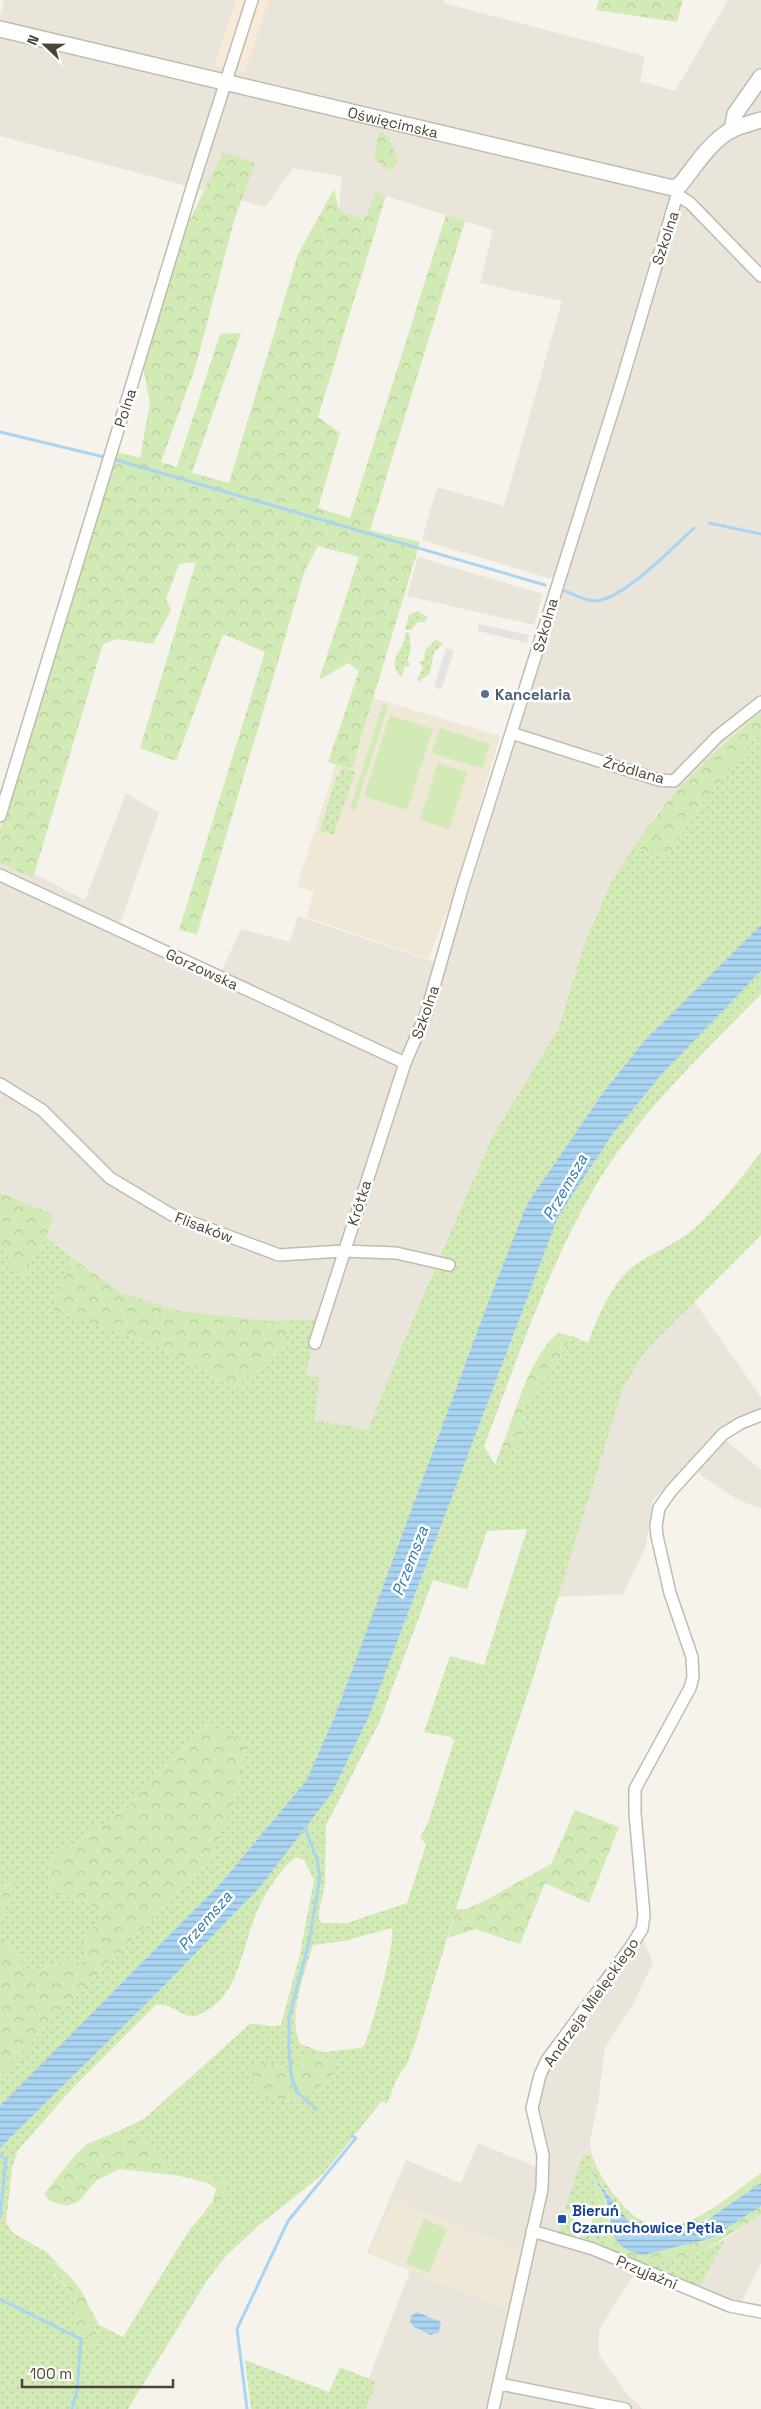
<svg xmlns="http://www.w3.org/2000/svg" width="761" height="2409" viewBox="0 0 761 2409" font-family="'Space Grotesk',sans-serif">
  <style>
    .residential { fill: #eae5da }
    .commercial { fill: #f7ead8 }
    .education { fill: #efe8d6 }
    .grass { fill: url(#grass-dots); fill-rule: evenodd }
    .forest { fill: url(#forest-crowns) }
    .garden { fill: #d2eab5 }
    .parking { fill: #e5e3e0 }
    .water { fill: url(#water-rules) }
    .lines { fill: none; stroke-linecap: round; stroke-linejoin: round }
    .stream { stroke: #a9d4f2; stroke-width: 3 }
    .minor-casing { stroke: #c2bbae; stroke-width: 14 }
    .tertiary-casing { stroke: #c2bbae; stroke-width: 18 }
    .minor { stroke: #fff; stroke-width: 11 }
    .tertiary { stroke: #fff; stroke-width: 15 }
    .service-dot { fill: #5c6f8a; stroke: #fff; stroke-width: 2 }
    .transit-dot { fill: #1a4fb4; stroke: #fff; stroke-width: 2 }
    .labels { text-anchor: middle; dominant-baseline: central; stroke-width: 5; stroke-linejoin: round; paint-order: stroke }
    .street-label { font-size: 15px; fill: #4b4439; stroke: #fff }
    .service-label { font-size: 15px; font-weight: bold; fill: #4e5e75; stroke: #fff; text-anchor: start }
    .transit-label { font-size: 15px; font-weight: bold; fill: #164399; stroke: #fff; text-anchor: start }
    .water-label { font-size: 16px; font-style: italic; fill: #2e7ab2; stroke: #fff }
  </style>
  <defs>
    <pattern id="grass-dots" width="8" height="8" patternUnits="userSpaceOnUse" patternTransform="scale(1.25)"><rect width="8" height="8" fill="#d2eab5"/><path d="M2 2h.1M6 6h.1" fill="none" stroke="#b6ca9c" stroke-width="1.8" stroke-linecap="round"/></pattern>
    <pattern id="forest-crowns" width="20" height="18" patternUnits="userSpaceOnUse" patternTransform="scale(1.25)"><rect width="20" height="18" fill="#d2eab5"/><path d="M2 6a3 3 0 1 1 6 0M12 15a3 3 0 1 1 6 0" fill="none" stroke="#b6ca9c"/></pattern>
    <pattern id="water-rules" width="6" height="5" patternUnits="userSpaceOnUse" patternTransform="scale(1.25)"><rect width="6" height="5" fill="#a9d4f2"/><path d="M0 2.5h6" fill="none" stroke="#8caec5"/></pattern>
  </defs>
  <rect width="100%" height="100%" fill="#f6f3ec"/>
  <!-- residential -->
  <path class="residential" d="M 4,0 L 444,0 L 444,3 L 645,56 L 640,81 L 675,91 L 728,0 L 761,0 L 761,712 L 722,744 L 656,814 L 610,884 L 584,945 L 558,1031 L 492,1137 L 407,1333 L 368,1431 L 315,1420 L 318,1378 L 306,1375 L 317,1319 L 271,1321 L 181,1311 L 122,1293 L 46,1237 L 54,1214 L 0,1193 L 0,856 L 85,900 L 126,793 L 159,813 L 116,935 L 216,983 L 241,929 L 290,942 L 298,916 L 446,966 L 568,574 L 548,578 L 422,540 L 437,487 L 504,506 L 562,301 L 480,283 L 493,230 L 376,193 L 364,220 L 339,210 L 342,176 L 293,168 L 265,207 L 0,136 L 0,16 Z
    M 418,557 L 543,594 L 534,625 L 407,596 Z
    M 694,1301 L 761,1397 L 761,1411 L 715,1431 L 761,1470 L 761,1508 L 740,1501 L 703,1477 L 691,1465 L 653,1500 L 646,1546 L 623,1594 L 558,1597 L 623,1388 L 646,1350 Z
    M 642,1937 L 653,1963 L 632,2006 L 605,2048 L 598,2102 L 590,2141 L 592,2155 L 562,2243 L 636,2271 L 599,2330 L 599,2355 L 627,2394 L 643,2409 L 366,2409 L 377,2382 L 369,2378 L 410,2271 L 367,2253 L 406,2160 L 461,2183 L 478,2143 L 546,2171 L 538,2110 L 545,2074 L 563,2043 Z
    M 761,2215 L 761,2263 L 740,2305 L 698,2290 L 725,2239 Z"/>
  <!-- commercial -->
  <path class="commercial" d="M 236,0 L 269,0 L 245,72 L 214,66 Z"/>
  <!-- education -->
  <path class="education" d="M 374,698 L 500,736 L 454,895 L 428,959 L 306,917 L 314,892 L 297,886 L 336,764 L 352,769 Z
    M 394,2198 L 520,2251 L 506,2310 L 370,2254 Z"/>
  <!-- grass -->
  <path class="grass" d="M 418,611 L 427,617 L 425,622 L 418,622 L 411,630 L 405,629 L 409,615 Z
    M 405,632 L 409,633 L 411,649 L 407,661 L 410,664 L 408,667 L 405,666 L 401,677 C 384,659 406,651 405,632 Z
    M 436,639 L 443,644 L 434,652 L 430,673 L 419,682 L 417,680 L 423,667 L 419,662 L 424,660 L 425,651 Z
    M 761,735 L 761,925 L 645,1040 L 602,1094 L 527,1204 L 335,1716 L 306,1781 L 220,1884 L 0,2106 L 0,2075 L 214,1855 L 208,1724 L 128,1806 L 49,1861 L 48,1893 L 86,1900 L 101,1915 L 86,1939 L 87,1964 L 61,1962 L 30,1973 L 0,1933 L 0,1922 L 17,1881 L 0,1889 L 0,1248 L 23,1275 L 46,1237 L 72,1257 L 53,1309 L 166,1349 L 235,1389 L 284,1343 L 291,1320 L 318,1319 L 306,1374 L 319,1378 L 315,1420 L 368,1430 L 407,1333 L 492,1137 L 558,1030 L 584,945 L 610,884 L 634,847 L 667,857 L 697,810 L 755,738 Z
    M 342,767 L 356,772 L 333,835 L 320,831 L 336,777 L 338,777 Z
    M 761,971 L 761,994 C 700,1056 636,1116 592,1192 C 546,1272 517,1361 484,1446 L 495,1465 L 502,1446 L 512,1450 L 522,1426 L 523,1409 L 530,1395 L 550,1374 L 572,1336 L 588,1343 C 600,1312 613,1277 644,1259 C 660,1250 675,1243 690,1232 C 716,1211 741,1178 761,1152 L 761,1235 L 646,1350 L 623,1388 L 532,1681 L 456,1909 L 416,2040 L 406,2066 L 397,2078 L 387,2104 L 382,2101 L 323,2174 L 258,2226 L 226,2256 L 208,2279 L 128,2409 L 0,2409 L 0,2148 L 154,1996 L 261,1886 L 332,1793 L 369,1716 L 558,1217 L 612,1135 L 662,1074 ZM 527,1529 L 484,1665 L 450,1656 L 424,1732 L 451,1737 L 454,1741 L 428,1823 L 420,1837 L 426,1845 L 407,1903 L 347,1923 L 322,1923 L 319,1919 L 319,1912 L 325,1884 L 326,1825 L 379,1723 L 433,1580 L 467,1589 L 487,1531 ZM 296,1857 L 304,1860 L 314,1880 L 300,1954 L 281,2025 C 271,2029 261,2022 250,2024 L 145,2118 L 117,2132 C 156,2142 150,2148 174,2175 L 194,2179 L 203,2174 L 227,2195 L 203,2214 L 190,2229 L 123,2337 L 99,2325 L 89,2306 L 93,2328 L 98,2335 L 93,2343 L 87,2336 L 78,2330 L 73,2294 L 53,2274 L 52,2262 L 60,2266 L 48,2253 L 13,2233 L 6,2223 L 12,2168 L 18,2150 L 71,2090 L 156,2005 C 172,2001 183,2021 198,2015 C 235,2000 240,1961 251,1927 C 259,1903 276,1873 296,1857 ZM 392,1928 C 396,1942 372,2027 365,2044 L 361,2048 L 323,2052 L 300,2044 C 287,2016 305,1973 313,1945 L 344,1941 ZM 307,2054 L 330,2059 L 336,2067 C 317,2097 281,2113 253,2085 L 275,2065 L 295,2070 Z
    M 583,2154 L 592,2155 C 592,2188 605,2217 609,2250 L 695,2256 L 725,2239 L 698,2290 L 579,2241 L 583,2229 L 592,2226 L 593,2213 L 583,2208 L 575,2212 L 565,2209 Z
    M 568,2215 L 574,2216 L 574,2222 L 579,2228 L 574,2240 L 558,2235 L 560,2224 L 565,2225 Z
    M 245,2360 L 329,2392 L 340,2367 L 377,2382 L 366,2409 L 251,2409 Z"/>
  <!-- forest -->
  <path class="forest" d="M 599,0 L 683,0 L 677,22 L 596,10 Z
    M 379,131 L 389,138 L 398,162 L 390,171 L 374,159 Z
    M 223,152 L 255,163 L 234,221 L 196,365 L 161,462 L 177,467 L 220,334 L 241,333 L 192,473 L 229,483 L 298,254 L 334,189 L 339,210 L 364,220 L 376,192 L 386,196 L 318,417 L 340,433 L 318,508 L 350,518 L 446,215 L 465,221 L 370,530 L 420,542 L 352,769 L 328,762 L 359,671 L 348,663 L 319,680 L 359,557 L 318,546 L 305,570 L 197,934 L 179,930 L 265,652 L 223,634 L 176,761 L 140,748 L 196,562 L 179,564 L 166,599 L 171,610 L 153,644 L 117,639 L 103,644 L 33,878 L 0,863 L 0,829 L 117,452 L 140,458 L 150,403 L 143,366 L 187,226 Z
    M 761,712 L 761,735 L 755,738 L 697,810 L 667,857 L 634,847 C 668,794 712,752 761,712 Z
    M 0,1193 L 54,1214 L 46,1237 L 23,1275 L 0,1248 Z
    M 72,1257 L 122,1293 L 181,1311 L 271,1321 L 291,1320 L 284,1343 L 235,1389 L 166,1349 L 52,1309 Z
    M 558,1333 L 572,1336 L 550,1374 L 530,1395 L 523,1409 L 520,1446 L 512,1450 L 502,1446 C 516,1412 529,1357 558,1333 Z
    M 208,1724 L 246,1743 L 241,1778 L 214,1855 L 0,2075 L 0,1933 L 30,1973 L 61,1962 L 87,1963 L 86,1939 L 101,1915 L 86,1900 L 48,1893 L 49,1861 L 128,1806 Z
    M 575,1810 L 619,1827 L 589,1903 L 545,1883 L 520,1944 L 475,1929 L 448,1938 L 456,1909 L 466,1909 L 486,1900 L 551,1864 Z
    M 17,1880 L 17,1881 L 0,1922 L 0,1889 Z
    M 307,2054 C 317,2056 334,2056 336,2068 C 317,2097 281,2113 253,2085 L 252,2073 L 257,2066 L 265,2063 L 295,2070 L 299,2060 Z
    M 117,2132 C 156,2141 150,2148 174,2175 L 120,2169 L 97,2180 L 78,2202 L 67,2206 L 50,2201 L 44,2194 L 75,2155 L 87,2144 Z
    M 592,2155 C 600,2176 607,2187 622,2204 C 666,2257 720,2202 761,2173 L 761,2183 C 729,2205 696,2234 654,2231 C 645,2230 637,2229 630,2222 C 616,2209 608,2190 594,2177 L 604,2196 L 610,2227 L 618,2243 L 712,2238 L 761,2206 L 761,2215 L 695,2256 L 646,2264 L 608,2250 C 606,2217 592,2188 592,2155 Z
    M 203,2174 L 209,2174 L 226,2182 L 229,2191 L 227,2195 L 203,2214 L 212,2202 L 216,2189 L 209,2184 L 194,2179 Z
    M 51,2262 C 66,2269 84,2290 89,2307 C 91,2313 91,2320 93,2326 C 95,2332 98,2334 98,2340 L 93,2343 L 87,2336 L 77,2330 L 73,2294 L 48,2267 Z"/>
  <!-- garden -->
  <path class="garden" d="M 383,704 L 388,706 L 355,810 L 350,809 Z
    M 390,715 L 433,729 L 407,810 L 364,796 Z
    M 440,728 L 490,744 L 482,768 L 431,753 Z
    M 438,763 L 467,772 L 449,829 L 420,820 Z
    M 424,2219 L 447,2229 L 429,2273 L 406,2263 Z"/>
  <!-- parking -->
  <path class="parking" d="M 479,624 L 529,635 L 527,643 L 478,631 Z
    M 446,648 L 454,651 L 441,690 L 434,687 Z"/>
  <!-- water -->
  <path class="water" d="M 761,925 L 761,971 L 662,1074 L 612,1135 L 558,1217 L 369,1716 L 332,1793 L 261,1886 L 154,1996 L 0,2148 L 0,2106 L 220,1884 L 306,1781 L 335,1716 L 485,1311 L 527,1204 L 602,1094 L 645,1040 Z
    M 592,2174 L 630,2223 L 642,2230 L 662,2231 L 686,2228 L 707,2220 L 761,2183 L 761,2206 L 712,2238 L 643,2255 C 603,2246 615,2222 604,2195 C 601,2188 596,2181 592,2174 Z
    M 417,2312 L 441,2322 L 439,2332 L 431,2335 L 414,2327 L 410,2322 L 411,2316 Z"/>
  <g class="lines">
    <!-- stream -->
    <path class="stream" d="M 0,432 L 104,457
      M 113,459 L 545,585
      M 709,523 L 761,534
      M 562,590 C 572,593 585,601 595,601 C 623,600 673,547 694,528
      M 304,1826 L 317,1859 L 320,1877 L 309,1942 L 289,2018 L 289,2048 L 291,2074 L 296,2091 L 316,2109
      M 0,2155 L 6,2159 L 0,2217
      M 0,2299 L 81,2339 L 77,2391 L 72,2409
      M 247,2409 L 237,2329 L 288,2221 L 356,2138 L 352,2136"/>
    <!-- minor casing -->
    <g class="minor-casing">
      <path id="minor" d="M 679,196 L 690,203 L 761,276
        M 511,733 L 659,780 L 674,781 L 718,736 L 761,702
        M 0,816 L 194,181 L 252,0
        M 0,875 L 405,1063
        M 0,1084 L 42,1110 L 110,1178 L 172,1215 L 279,1255 L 343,1251 L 396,1253 L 449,1265
        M 315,1343 L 405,1063 L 426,1014 L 462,889 L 621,384 L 680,185
        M 532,2231 L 593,2249 L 730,2306 L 761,2312
        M 500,2384 L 625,2409
        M 493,2409 L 542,2189 L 543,2155 L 532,2108 L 540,2075 L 547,2060 L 630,1948 L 642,1929 L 644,1915 L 635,1813 L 635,1789 L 690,1688 L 693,1677 L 692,1657 L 670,1593 L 657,1536 L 656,1526 L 659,1508 L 671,1491 L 723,1434 L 741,1423 L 761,1415"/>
    </g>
    <!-- tertiary casing -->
    <g class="tertiary-casing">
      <g id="tertiary">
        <path id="s1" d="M 0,29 L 673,188 L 680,185 C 695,166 710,142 731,130 C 740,126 751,123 761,120"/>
        <path d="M 732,130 L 735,114 L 761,77"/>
      </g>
    </g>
    <!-- minor -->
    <use href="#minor" class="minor"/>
    <!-- tertiary -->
    <use href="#tertiary" class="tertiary"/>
  </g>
  <!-- markers -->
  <circle class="service-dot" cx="485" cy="694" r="5"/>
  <rect class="transit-dot" x="557" y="2214" width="10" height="10" rx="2.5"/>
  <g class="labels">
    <!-- street labels -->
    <g class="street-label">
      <text stroke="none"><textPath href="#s1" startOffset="404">Oświęcimska</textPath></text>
      <text transform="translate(665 238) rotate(-72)">Szkolna</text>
      <text transform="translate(125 408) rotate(-72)">Polna</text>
      <text transform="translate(545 625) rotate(-74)">Szkolna</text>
      <text transform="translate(634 770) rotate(16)">Źródlana</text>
      <text transform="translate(202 969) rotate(25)">Gorzowska</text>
      <text transform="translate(425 1012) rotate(-71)">Szkolna</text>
      <text transform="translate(359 1203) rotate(-72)">Krótka</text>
      <text transform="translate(204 1227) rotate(21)">Flisaków</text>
      <text transform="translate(591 2002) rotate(-55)">Andrzeja Mielęckiego</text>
      <text transform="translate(647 2272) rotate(23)">Przyjaźni</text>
    </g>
    <!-- service labels -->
    <g class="service-label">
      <text x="495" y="694">Kancelaria</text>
    </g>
    <!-- transit labels -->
    <g class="transit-label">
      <text x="572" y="2210">Bieruń<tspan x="572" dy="17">Czarnuchowice Pętla</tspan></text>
    </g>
    <!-- water labels -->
    <g class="water-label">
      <text transform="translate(565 1187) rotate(-60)">Przemsza</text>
      <text transform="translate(410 1561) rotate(-69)">Przemsza</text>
      <text transform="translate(205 1921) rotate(-49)">Przemsza</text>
    </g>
  </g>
  <!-- north arrow -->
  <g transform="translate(45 45) rotate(292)" stroke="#ffffff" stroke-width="4" paint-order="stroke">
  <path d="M0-4L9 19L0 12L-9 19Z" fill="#4b4439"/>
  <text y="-8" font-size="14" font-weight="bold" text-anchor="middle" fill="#4b4439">N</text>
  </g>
  <!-- scale -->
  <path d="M22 2379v8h151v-8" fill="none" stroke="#4b4439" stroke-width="2.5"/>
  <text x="30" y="2379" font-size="15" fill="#4b4439" stroke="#ffffff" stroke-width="4" paint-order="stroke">100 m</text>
</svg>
